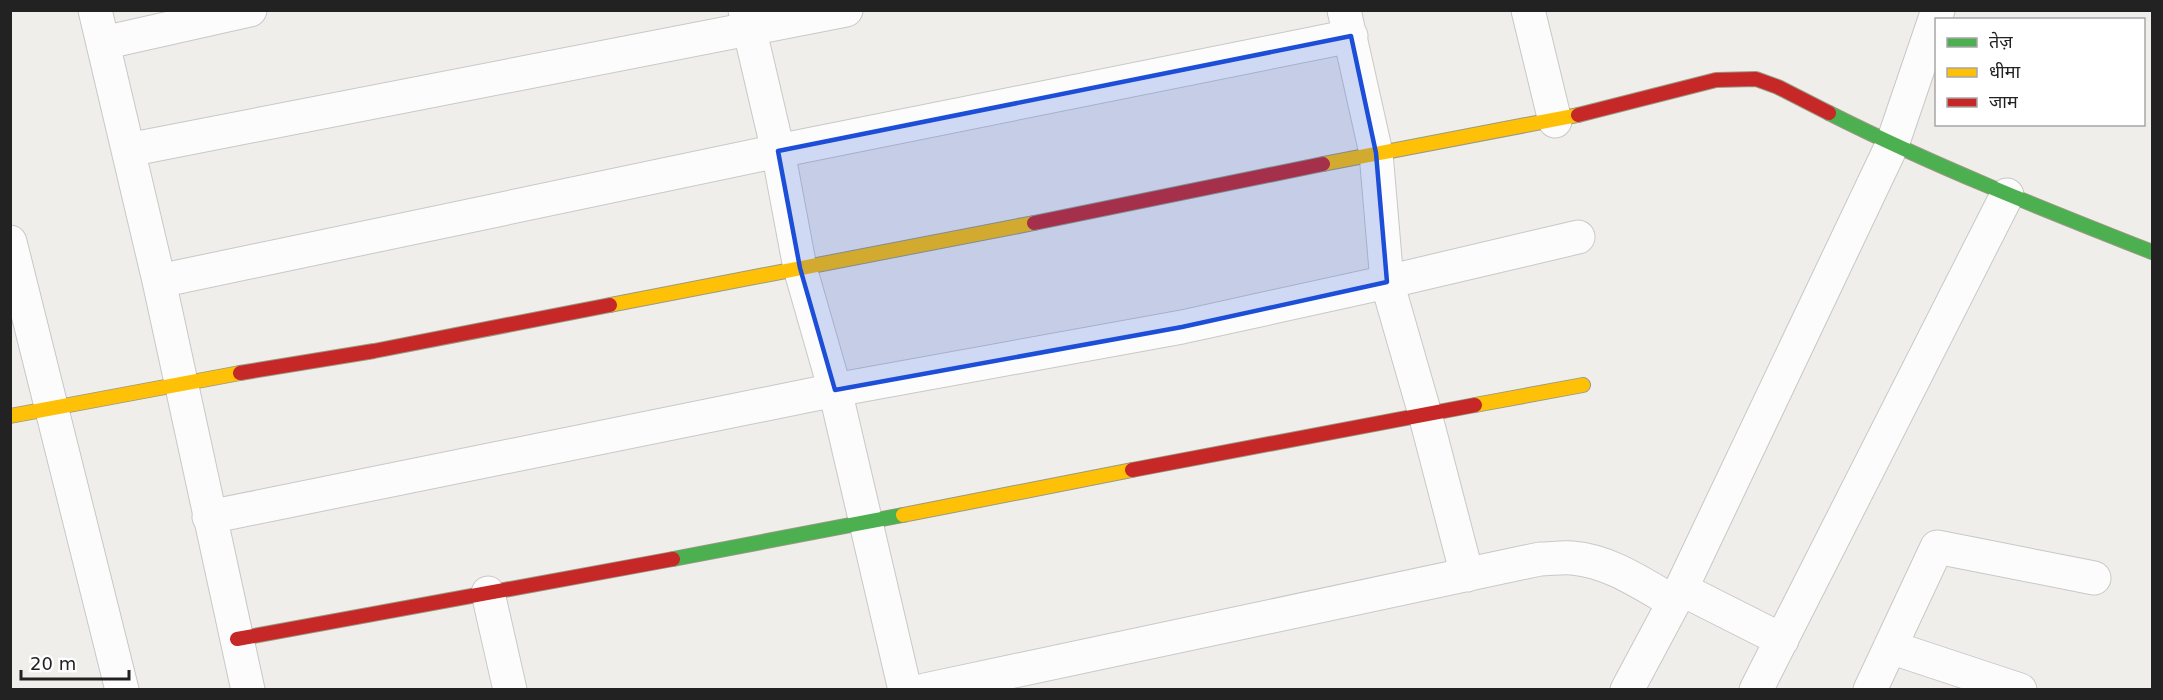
<svg xmlns="http://www.w3.org/2000/svg" width="2163" height="700" viewBox="0 0 2163 700" font-family="'DejaVu Sans','Noto Sans Devanagari',sans-serif">
  <style>
    .lines { fill: none; stroke-linecap: round; stroke-linejoin: round }
    .street-casing { stroke: #c9c8c7; stroke-width: 35 }
    .fast-casing { stroke: #999a82; stroke-width: 16 }
    .slow-casing { stroke: #999a82; stroke-width: 16 }
    .jam-casing { stroke: #999a82; stroke-width: 16 }
    .street { stroke: #fdfcfc; stroke-width: 33 }
    .fast { stroke: #4caf50; stroke-width: 14 }
    .slow { stroke: #ffc107; stroke-width: 14 }
    .jam { stroke: #c62828; stroke-width: 14 }
    .marked { fill: #1d4ed8; fill-opacity: 0.2; stroke: #1d4ed8; stroke-width: 4.5; stroke-linejoin: round }
  </style>
  <rect width="100%" height="100%" fill="#f0eeeb"/>
  <g class="lines">
    <!-- street casing -->
    <g class="street-casing">
      <path id="street" d="M 95,10 L 159,281 L 248,690
        M 745,10 L 778,151 L 800,268 L 835,390 L 905,690
        M 1344,10 L 1376,153 L 1387,282 L 1425,414 L 1467,575
        M 1528,10 L 1555,121
        M 103,43 L 250,10
        M 128,150 L 846,10
        M 10,242 L 122,690
        M 159,281 L 778,151 L 1351,36
        M 209,517 L 835,390 L 1182,327 L 1387,282 L 1578,237
        M 1681,589 L 1782,640
        M 488,593 L 510,690
        M 1890,647 L 2020,690
        M 925,690 L 1540,559 C 1550,559 1562,557 1572,558 C 1610,561 1642,584 1674,602
        M 1627,690 L 1681,589 L 1892,145 L 1938,10
        M 1756,690 L 2007,195
        M 1870,690 L 1937,547 L 2094,578"/>
    </g>
    <!-- fast casing -->
    <g class="fast-casing">
      <path id="fast" d="M 1829,113 C 1934,166 2043,209 2152,252
        M 673,559 L 903,515"/>
    </g>
    <!-- slow casing -->
    <g class="slow-casing">
      <path id="slow" d="M 1323,164 L 1578,115
        M 610,305 L 1034,223
        M 1475,405 L 1583,385
        M 10,416 L 240,373
        M 903,515 L 1132,470"/>
    </g>
    <!-- jam casing -->
    <g class="jam-casing">
      <path id="jam" d="M 1578,115 L 1716,80 L 1756,79 L 1778,87 L 1829,113
        M 1034,223 L 1323,164
        M 240,373 L 374,351 L 610,305
        M 1132,470 L 1475,405
        M 237,639 L 673,559"/>
    </g>
    <!-- street -->
    <use href="#street" class="street"/>
    <!-- fast -->
    <use href="#fast" class="fast"/>
    <!-- slow -->
    <use href="#slow" class="slow"/>
    <!-- jam -->
    <use href="#jam" class="jam"/>
  </g>
  <!-- marked area -->
  <path class="marked" d="M 1351,36 L 1376,153 L 1387,282 L 1182,327 L 835,390 L 800,268 L 778,151 Z"/>
  <!-- border -->
  <rect width="2163" height="700" fill="none" stroke="#222222" stroke-width="24"/>
  <!-- legend -->
  <rect x="1935" y="18" width="210" height="108" fill="#ffffff" stroke="#a7a7a7" stroke-width="1.5"/>
  <rect x="1947" y="38" width="30" height="9" fill="#4caf50" stroke="#a7a7a7" stroke-width="1.5"/>
  <text x="1989" y="48" font-size="18" fill="#222222">तेज़</text>
  <rect x="1947" y="68" width="30" height="9" fill="#ffc107" stroke="#a7a7a7" stroke-width="1.5"/>
  <text x="1989" y="78" font-size="18" fill="#222222">धीमा</text>
  <rect x="1947" y="98" width="30" height="9" fill="#c62828" stroke="#a7a7a7" stroke-width="1.5"/>
  <text x="1989" y="108" font-size="18" fill="#222222">जाम</text>
  <!-- scale -->
  <path d="M21 670v9h108v-9" fill="none" stroke="#222222" stroke-width="3"/>
  <text x="30" y="670" font-size="18" fill="#222222" stroke="#ffffff" stroke-width="4.5" paint-order="stroke">20 m</text>
</svg>
